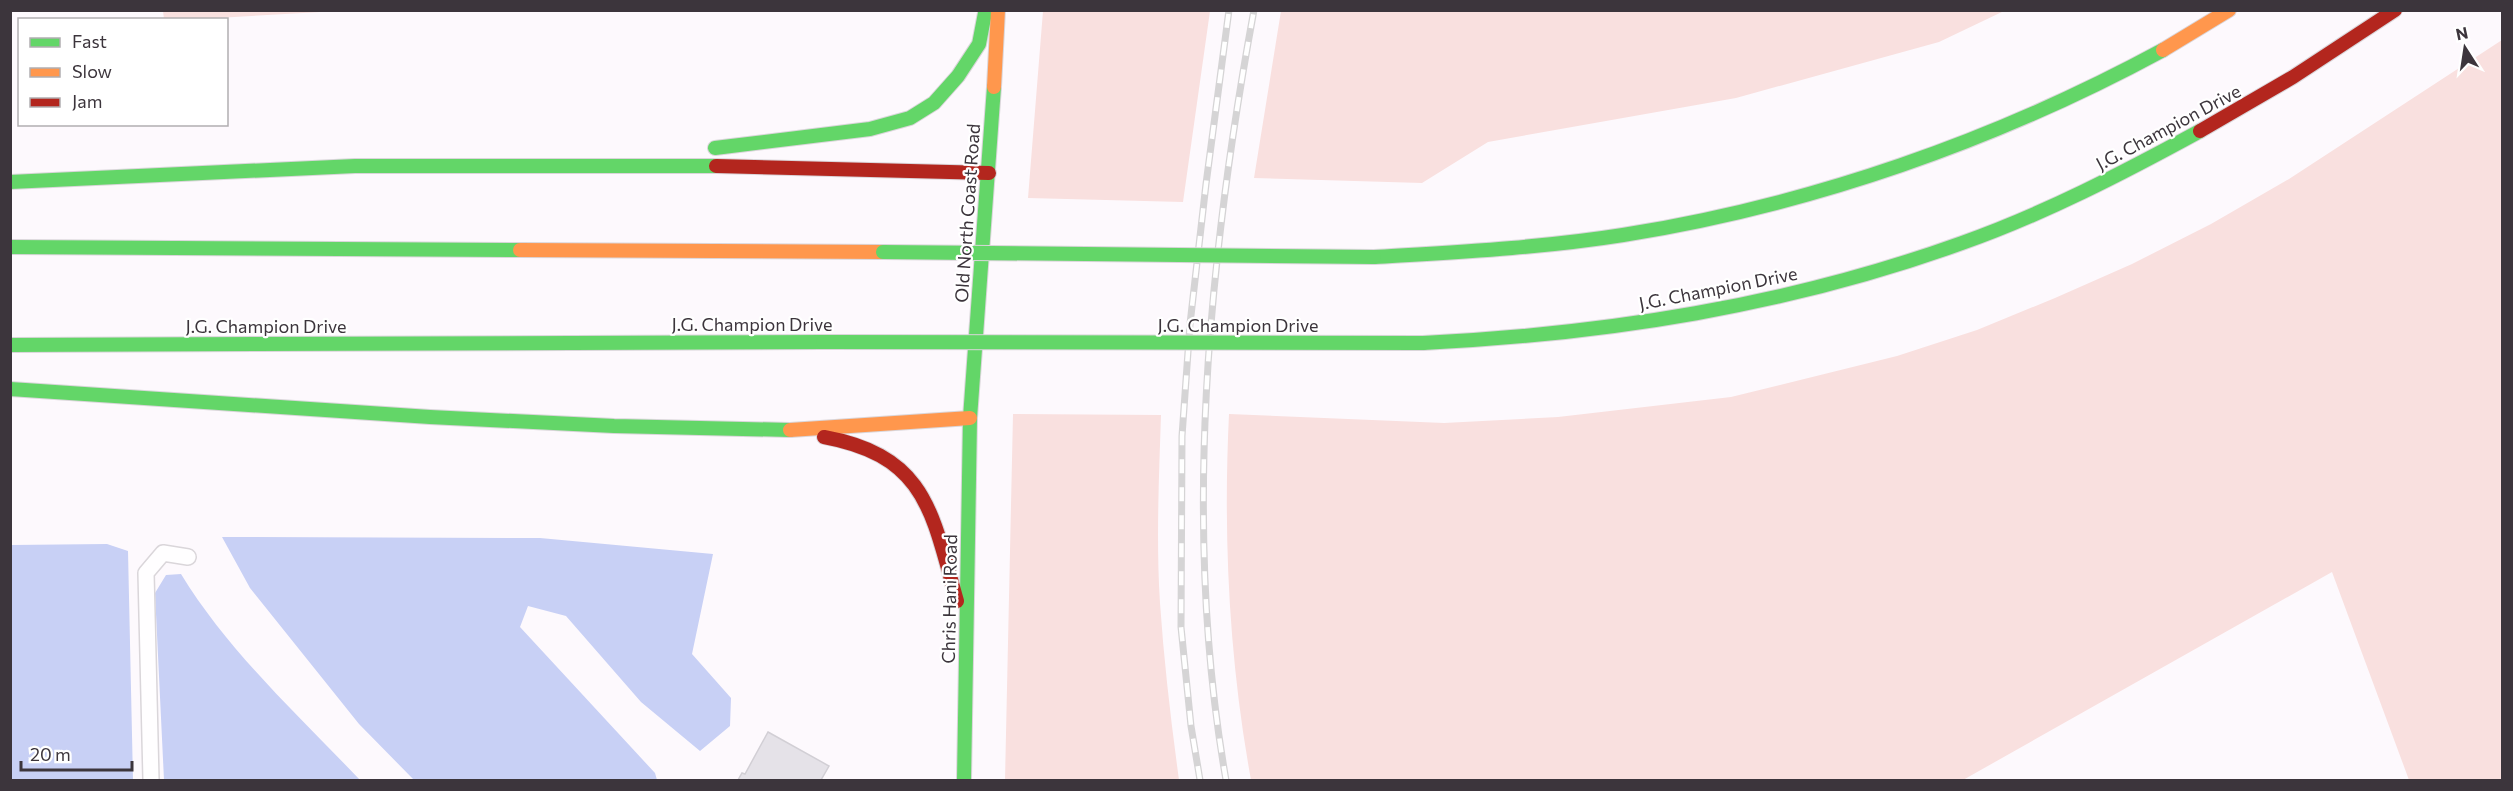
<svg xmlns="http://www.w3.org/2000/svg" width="2513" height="791" viewBox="0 0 2513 791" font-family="Commissioner,sans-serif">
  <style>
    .green { fill: #f9e0df }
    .water { fill: #c8d0f5 }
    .building { fill: #e5e2e8; stroke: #d2cfd5; stroke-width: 1.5 }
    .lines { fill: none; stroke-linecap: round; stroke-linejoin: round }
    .lane-casing { stroke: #dad6da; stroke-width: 18 }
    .fast-casing { stroke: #dad6da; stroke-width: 16 }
    .slow-casing { stroke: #dad6da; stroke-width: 16 }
    .jam-casing { stroke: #dad6da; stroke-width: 16 }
    .lane { stroke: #fffeff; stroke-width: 15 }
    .fast { stroke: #63d668; stroke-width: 14 }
    .slow { stroke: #ff974d; stroke-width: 14 }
    .jam { stroke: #b3261e; stroke-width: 14 }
    .rail-casing { stroke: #d5d4d5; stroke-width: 7 }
    .rail { stroke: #fff; stroke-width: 4.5; stroke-dasharray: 14; stroke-linecap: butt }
    .fast-bridge-casing { stroke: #dad6da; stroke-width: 16; stroke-linecap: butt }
    .fast-bridge { stroke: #63d668; stroke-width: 14 }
    .labels { text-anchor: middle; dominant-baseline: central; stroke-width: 4.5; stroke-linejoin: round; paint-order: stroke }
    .street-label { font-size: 18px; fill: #3c353c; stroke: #fff }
  </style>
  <rect width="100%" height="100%" fill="#fdf9fd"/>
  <!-- green -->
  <path class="green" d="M 163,11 L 163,10 L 339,11 L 182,20 L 164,19 Z
    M 1043,11 L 1210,11 L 1183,202 L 1028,198 Z
    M 1281,11 L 1281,10 L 2004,11 L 1939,42 L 1736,98 L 1488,142 L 1422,183 L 1254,178 Z
    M 2502,40 L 2502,780 L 2409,780 L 2332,572 L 1963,780 L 1251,780 C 1229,660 1223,536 1229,414 L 1444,423 L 1558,417 L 1731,397 L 1897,356 L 1977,330 L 2055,298 L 2132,264 L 2211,224 L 2289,179 Z
    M 1013,414 L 1161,415 C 1159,477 1156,540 1160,603 C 1164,662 1171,721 1179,780 L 1005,780 Z"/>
  <!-- water -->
  <path class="water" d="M 222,537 L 540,538 L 713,554 L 692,654 L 731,698 L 730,726 L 700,751 L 641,702 L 566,616 L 528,606 L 520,627 L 655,773 L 657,780 L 414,780 L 359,724 L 250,588 Z
    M 107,544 L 128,551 L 133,780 L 11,780 L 11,545 Z
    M 181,574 C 228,651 298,715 360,780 L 164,780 L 155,593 L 166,575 Z"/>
  <!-- building -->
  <path class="building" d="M 768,732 L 829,766 L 821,780 L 738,780 L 742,773 L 745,774 Z"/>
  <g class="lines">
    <!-- lane casing -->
    <g class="lane-casing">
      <path id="lane" d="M 151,780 L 146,573 L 163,553 L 188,557"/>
    </g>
    <!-- fast casing -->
    <g class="fast-casing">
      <path id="fast" d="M 715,148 L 870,129 L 910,118 L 934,103 L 958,76 L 979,44 L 985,13
        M 10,182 L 355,166 L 716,166
        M 10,247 L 520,250
        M 1374,257 C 1457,252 1541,248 1623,235 C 1811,205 1995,141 2163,50
        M 1423,343 C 1607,334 1787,306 1962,243 C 2044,214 2123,173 2200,131
        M 10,345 L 823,342
        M 10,389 L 430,417 L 614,426 L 790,430
        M 964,780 L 970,418 L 994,87"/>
    </g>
    <!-- slow casing -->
    <g class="slow-casing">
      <path id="slow" d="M 2163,50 L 2229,10
        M 994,87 L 998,10
        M 520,250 L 883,252
        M 790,430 L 970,418"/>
    </g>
    <!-- jam casing -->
    <g class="jam-casing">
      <path id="jam" d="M 2200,131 L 2293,77 L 2395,10
        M 716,166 L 989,173
        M 824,437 C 927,456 932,513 957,601"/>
    </g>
    <!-- lane -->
    <use href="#lane" class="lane"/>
    <!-- fast -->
    <use href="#fast" class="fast"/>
    <!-- slow -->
    <use href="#slow" class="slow"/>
    <!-- jam -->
    <use href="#jam" class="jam"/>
    <!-- rail casing -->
    <g class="rail-casing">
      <path id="rail" d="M 1200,780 L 1191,726 L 1181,627 L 1182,436 L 1190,324 L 1206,184 L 1229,10
        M 1226,780 C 1182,530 1208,259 1254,10"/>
    </g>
    <!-- rail -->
    <use href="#rail" class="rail"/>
    <!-- fast-bridge casing -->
    <g class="fast-bridge-casing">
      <path id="fast-bridge" d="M 883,252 L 1374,257
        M 823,342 L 1423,343"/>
    </g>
    <!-- fast-bridge -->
    <use href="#fast-bridge" class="fast-bridge"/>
  </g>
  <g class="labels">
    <!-- street labels -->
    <g class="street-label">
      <text transform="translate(2168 127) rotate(-28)">J.G. Champion Drive</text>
      <text transform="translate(967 213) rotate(-86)">Old North Coast Road</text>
      <text transform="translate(1718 288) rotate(-11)">J.G. Champion Drive</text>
      <text x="752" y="324">J.G. Champion Drive</text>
      <text x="1238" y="325">J.G. Champion Drive</text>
      <text x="266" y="326">J.G. Champion Drive</text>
      <text transform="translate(949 599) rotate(-89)">Chris Hani Road</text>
    </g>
  </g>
  <!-- border -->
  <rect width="2513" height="791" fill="none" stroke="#3c353c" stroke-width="24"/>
  <!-- legend -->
  <rect x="18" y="18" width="210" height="108" fill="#ffffff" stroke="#b1aeb1" stroke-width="1.5"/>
  <rect x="30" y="38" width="30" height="9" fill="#63d668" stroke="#b1aeb1" stroke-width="1.5"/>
  <text x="72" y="48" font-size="18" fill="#3c353c">Fast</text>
  <rect x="30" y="68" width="30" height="9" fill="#ff974d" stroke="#b1aeb1" stroke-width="1.5"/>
  <text x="72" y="78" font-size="18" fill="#3c353c">Slow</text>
  <rect x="30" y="98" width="30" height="9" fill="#b3261e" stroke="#b1aeb1" stroke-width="1.5"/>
  <text x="72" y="108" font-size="18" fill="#3c353c">Jam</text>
  <!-- north arrow -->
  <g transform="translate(2465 48) rotate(348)" stroke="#ffffff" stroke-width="4.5" paint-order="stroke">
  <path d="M0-4.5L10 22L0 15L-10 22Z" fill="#3c353c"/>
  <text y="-9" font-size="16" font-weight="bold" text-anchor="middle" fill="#3c353c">N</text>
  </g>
  <!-- scale -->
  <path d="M21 761v9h111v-9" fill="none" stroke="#3c353c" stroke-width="3"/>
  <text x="30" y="761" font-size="18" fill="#3c353c" stroke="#ffffff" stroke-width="4.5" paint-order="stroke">20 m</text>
</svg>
